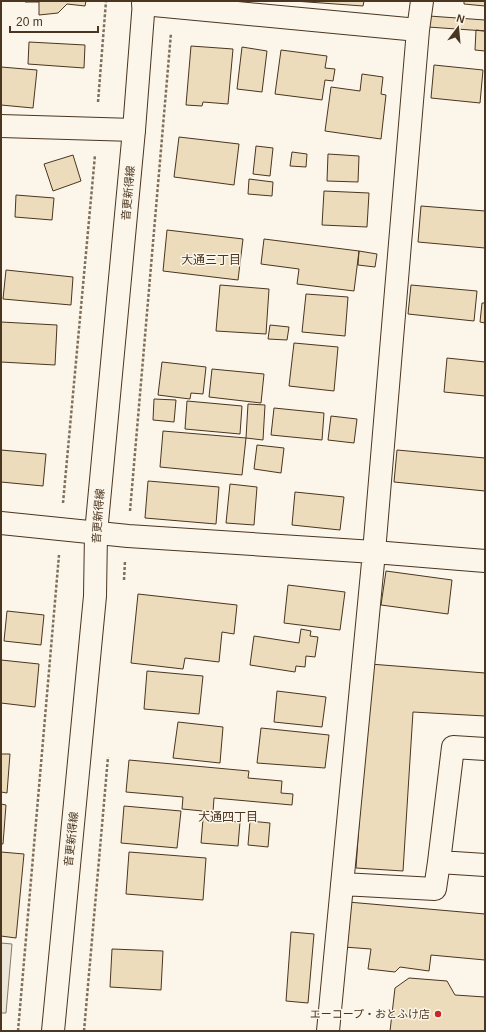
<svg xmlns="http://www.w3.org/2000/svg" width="486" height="1032" viewBox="0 0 486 1032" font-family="Helvetica,'Noto Sans JP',sans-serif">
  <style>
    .parking { fill: #ede7d9; stroke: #887966 }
    .building { fill: #ecdcbc; stroke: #4a3520 }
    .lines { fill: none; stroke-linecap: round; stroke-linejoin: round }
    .minor-casing { stroke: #4a3520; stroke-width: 24 }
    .major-casing { stroke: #4a3520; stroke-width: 24 }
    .path { stroke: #7f6f5c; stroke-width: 2.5; stroke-dasharray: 3 2; stroke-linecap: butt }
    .minor { stroke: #fbf6e9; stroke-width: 22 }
    .major { stroke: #fbf6e9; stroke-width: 22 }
    .poi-dot { fill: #c62828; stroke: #fbf6e9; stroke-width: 1.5 }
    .labels { text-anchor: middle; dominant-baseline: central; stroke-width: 3; stroke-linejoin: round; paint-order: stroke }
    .street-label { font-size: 11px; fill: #4a3520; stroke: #fbf6e9 }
    .poi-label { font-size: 11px; fill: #4a3520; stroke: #fbf6e9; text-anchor: end }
    .neighbourhood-label { font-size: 12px; fill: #4a3520; stroke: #fbf6e9 }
  </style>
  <rect width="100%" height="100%" fill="#fbf6e9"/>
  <!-- parking -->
  <path class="parking" d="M 1,943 L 12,944 L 6,1013 L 1,1013 Z"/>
  <!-- building -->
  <path class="building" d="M 25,1 L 86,1 L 85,6 L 67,4 L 58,13 L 39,15 L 39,2 L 25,2 Z
    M 294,1 L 364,1 L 363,6 Z
    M 464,1 L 485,1 L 485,6 L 464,4 Z
    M 429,16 L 485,20 L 485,31 L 428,27 Z
    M 476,30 L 485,31 L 485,51 L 475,50 Z
    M 29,42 L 85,45 L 84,68 L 28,64 Z
    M 191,46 L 233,49 L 228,104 L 203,102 L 202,106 L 186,105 Z
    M 242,47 L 267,51 L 262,92 L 237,89 Z
    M 281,50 L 327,56 L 325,68 L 335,69 L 333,81 L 325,80 L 322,100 L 275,94 Z
    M 434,65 L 483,70 L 480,103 L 431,98 Z
    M 1,67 L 37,70 L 33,108 L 1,105 Z
    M 362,74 L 383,77 L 381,94 L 386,95 L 381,139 L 325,131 L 331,87 L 360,91 Z
    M 179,137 L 239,144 L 234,185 L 174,177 Z
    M 256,146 L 273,148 L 270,176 L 253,174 Z
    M 292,152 L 307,154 L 306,167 L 290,166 Z
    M 328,154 L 359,156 L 358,182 L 327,181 Z
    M 73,155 L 81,181 L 53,191 L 44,164 Z
    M 249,179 L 273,182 L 272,196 L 248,194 Z
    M 324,191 L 369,193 L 367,227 L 322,225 Z
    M 16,195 L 54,198 L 52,220 L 15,217 Z
    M 421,206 L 485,211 L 485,248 L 418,242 Z
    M 167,230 L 243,239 L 238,280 L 163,271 Z
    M 264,239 L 359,251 L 354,291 L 297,284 L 299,269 L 261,264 Z
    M 359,251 L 377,254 L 375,267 L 358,265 Z
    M 6,270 L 73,277 L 71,305 L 3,299 Z
    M 220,285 L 269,289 L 266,334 L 216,331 Z
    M 411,285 L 477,291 L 474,321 L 408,314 Z
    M 306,294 L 348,297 L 345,336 L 302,332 Z
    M 482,303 L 485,303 L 485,323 L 480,322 Z
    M 1,322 L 57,325 L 55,365 L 1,362 Z
    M 270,325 L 289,327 L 287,340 L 268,339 Z
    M 294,343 L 338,347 L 334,391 L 289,386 Z
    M 447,358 L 485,362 L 485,396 L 444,392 Z
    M 162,362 L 206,367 L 203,394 L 191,393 L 190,399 L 158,395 Z
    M 212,369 L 264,374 L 261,403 L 209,397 Z
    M 154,399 L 176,400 L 174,422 L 153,420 Z
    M 187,401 L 242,406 L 240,434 L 185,429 Z
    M 248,404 L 265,405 L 263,440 L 246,438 Z
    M 274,408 L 324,413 L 322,440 L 271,435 Z
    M 331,416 L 357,419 L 354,443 L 328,440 Z
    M 163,431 L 246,438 L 242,475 L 160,467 Z
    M 257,445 L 284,448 L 281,473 L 254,469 Z
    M 1,450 L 46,454 L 43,486 L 1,482 Z
    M 397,450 L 485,458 L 485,491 L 394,482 Z
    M 148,481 L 219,487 L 216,524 L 145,518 Z
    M 230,484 L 257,487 L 254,525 L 226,523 Z
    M 295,492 L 344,497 L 340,530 L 292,525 Z
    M 386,571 L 452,580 L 448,614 L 381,605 Z
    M 288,585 L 345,592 L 340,630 L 284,623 Z
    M 138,594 L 237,605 L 234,634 L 222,632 L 219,662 L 185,658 L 183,669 L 131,663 Z
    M 7,611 L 44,615 L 41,645 L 4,641 Z
    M 301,629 L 311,631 L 310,636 L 318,637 L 315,657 L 306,656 L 305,667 L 296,666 L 295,672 L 250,665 L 254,636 L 299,643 Z
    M 1,660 L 39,664 L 35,707 L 1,703 Z
    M 370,664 L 485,673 L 485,716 L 413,712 L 403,871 L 356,868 Z
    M 147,671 L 203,676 L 199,714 L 144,709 Z
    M 277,691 L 326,697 L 322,727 L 274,722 Z
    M 178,722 L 223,727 L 220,763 L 173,758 Z
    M 261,728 L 329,735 L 325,768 L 257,763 Z
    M 1,754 L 10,754 L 7,793 L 1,792 Z
    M 129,760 L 249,771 L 248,778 L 282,781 L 281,793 L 293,794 L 292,805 L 214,798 L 213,812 L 182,809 L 183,797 L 126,792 Z
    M 1,804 L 6,805 L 3,844 L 1,844 Z
    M 124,806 L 181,811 L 177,848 L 121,843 Z
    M 203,819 L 240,822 L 238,846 L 201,843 Z
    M 250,821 L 270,823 L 268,847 L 248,845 Z
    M 1,852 L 24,854 L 16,938 L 1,936 Z
    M 129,852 L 206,858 L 203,900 L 126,894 Z
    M 348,902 L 485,914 L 485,960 L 431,955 L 429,971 L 400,967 L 395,972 L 368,969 L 371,949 L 344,947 Z
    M 291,932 L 314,934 L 308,1003 L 286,1001 Z
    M 112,949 L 163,951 L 161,990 L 110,987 Z
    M 409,978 L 447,981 L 455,995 L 485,997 L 485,1031 L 390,1031 L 395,988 Z"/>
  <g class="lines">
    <!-- minor casing -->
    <g class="minor-casing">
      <path id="minor" d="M 143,4 L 418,30
        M 1,126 L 134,130
        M 1,523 L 128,536 L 374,552 L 485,561
        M 485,749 L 453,747 L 439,862 L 485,865
        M 342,884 L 435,889 L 439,862
        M 328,1031 L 374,552 L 418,30 L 422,1"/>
    </g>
    <!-- major casing -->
    <g class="major-casing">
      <path id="major" d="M 53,1031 L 95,596 L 96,533 L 134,130 L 144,1"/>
    </g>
    <!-- path -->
    <path class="path" d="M 98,102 L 106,1
      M 63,503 L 95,155
      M 130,511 L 171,33
      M 124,580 L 125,561
      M 18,1031 L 59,555
      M 84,1031 L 108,757"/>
    <!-- minor -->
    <use href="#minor" class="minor"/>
    <!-- major -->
    <use href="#major" class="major"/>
  </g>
  <!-- markers -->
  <circle class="poi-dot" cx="438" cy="1014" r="4"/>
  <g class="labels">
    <!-- street labels -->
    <g class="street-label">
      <text transform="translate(128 193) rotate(-85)">音更新得線</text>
      <text transform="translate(98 516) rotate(-86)">音更新得線</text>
      <text transform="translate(71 839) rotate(-84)">音更新得線</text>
    </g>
    <!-- poi labels -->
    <g class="poi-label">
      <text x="430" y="1014">エーコープ・おとふけ店</text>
    </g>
    <!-- neighbourhood labels -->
    <g class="neighbourhood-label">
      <text x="211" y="260">大通三丁目</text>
      <text x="228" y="817">大通四丁目</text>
    </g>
  </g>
  <!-- border -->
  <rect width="486" height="1032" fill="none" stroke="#4a3520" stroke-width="4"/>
  <!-- north arrow -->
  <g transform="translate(458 28) rotate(16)" stroke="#fbf6e9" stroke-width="3" paint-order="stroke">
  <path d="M0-3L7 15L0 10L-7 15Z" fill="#4a3520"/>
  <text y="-6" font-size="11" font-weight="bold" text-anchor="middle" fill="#4a3520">N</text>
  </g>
  <!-- scale -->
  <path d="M10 26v6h88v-6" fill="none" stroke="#4a3520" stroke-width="2"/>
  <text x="16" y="26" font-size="12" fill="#4a3520" stroke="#fbf6e9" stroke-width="3" paint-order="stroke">20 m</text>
</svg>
